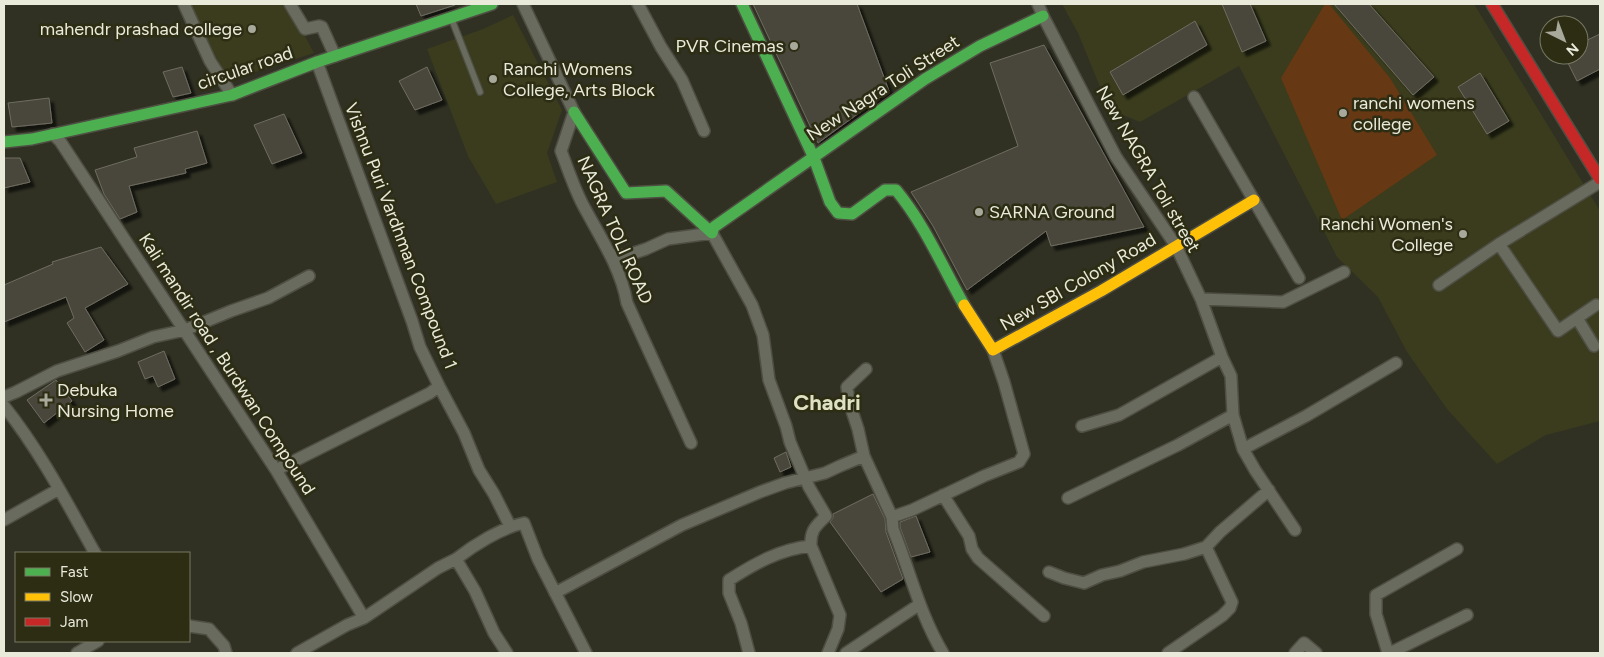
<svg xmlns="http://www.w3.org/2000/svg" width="1604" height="657" viewBox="0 0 1604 657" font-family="Figtree,sans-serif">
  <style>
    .built { fill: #3a3c1d }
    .green { fill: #663813 }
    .building { fill: #49463b; stroke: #6f6c61; filter: url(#shadow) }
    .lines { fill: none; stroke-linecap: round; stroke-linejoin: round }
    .lane-casing { stroke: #4e4e42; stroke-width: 8 }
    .street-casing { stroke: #4e4e42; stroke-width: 14 }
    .fast-casing { stroke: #4e4e42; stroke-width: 14 }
    .slow-casing { stroke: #4e4e42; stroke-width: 14 }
    .jam-casing { stroke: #4e4e42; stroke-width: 14 }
    .lane { stroke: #6a6b5f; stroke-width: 5.5 }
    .street { stroke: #6a6b5f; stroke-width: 11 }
    .fast { stroke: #4caf50; stroke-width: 11 }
    .slow { stroke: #ffc107; stroke-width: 11 }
    .jam { stroke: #c62828; stroke-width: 11 }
    .poi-dot { fill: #a8a99a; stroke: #2c2d13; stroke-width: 2 }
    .labels { text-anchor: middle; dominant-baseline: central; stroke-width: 5; stroke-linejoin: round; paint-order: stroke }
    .poi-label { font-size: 18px; fill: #e9eada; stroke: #2c2d13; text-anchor: start }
    .street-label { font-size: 18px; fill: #e9eada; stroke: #2c2d13 }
    .district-label { font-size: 22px; font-weight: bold; fill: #dfe2c2; stroke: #2c2d13 }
  </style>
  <defs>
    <filter id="shadow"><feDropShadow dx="4.5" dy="4.5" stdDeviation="1" flood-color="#0009"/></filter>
  </defs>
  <rect width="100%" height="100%" fill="#303123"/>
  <!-- built -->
  <path class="built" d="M 190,4 L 288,4 L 314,53 L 228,81 Z
    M 1062,4 L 1474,4 L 1600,211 L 1600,421 L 1546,435 L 1497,464 L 1447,409 L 1407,352 L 1378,297 L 1337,257 L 1239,66 L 1140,122 L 1109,109 L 1078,33 Z
    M 513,15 L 562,110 L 547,153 L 557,182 L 496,204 L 468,156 L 427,49 L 483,29 Z"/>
  <!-- green -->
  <path class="green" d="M 1325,4 L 1329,4 L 1390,78 L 1437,155 L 1342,220 L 1281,78 Z"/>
  <!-- building -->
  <path class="building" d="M 416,4 L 455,4 L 455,5 L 421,16 Z
    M 753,4 L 857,4 L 889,91 L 818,143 Z
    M 1222,4 L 1250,4 L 1266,41 L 1242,52 Z
    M 1334,4 L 1369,4 L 1434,77 L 1413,95 Z
    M 1195,21 L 1207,45 L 1123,95 L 1110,72 Z
    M 1600,34 L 1600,69 L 1577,81 L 1564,55 L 1579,55 L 1579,44 Z
    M 1044,45 L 1144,227 L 1051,246 L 1046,231 L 967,290 L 933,226 L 911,192 L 1018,146 L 990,63 Z
    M 182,67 L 191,93 L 173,97 L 163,72 Z
    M 427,67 L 442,100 L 415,110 L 399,81 Z
    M 1480,73 L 1509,121 L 1487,134 L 1458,87 Z
    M 49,98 L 52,123 L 12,127 L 8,103 Z
    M 284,114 L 302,153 L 272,164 L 254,125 Z
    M 197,131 L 207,163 L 185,169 L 186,173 L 129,186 L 137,212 L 120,219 L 104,194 L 95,170 L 137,157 L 134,148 Z
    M 4,158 L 20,158 L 30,182 L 4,188 Z
    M 101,247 L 128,284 L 85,308 L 104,340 L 85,352 L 67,323 L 74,318 L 66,297 L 4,322 L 4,285 L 53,264 L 52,262 Z
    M 164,351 L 175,379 L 158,387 L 153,376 L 145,379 L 138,362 Z
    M 56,380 L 72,401 L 44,423 L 27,400 Z
    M 786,452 L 791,467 L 780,472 L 774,458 Z
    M 873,494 L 885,519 L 886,532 L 903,579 L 881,592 L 830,522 L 833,518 L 833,514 Z
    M 916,516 L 930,552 L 911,557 L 900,527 L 900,522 Z"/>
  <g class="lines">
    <!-- lane casing -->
    <g class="lane-casing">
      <path id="lane" d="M 452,20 L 480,92"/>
    </g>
    <!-- street casing -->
    <g class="street-casing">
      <path id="street" d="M 184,4 L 210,61 L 232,95
        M 290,4 L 305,29 L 319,26 L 322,27 L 335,56
        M 523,4 L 574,112 L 561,151 C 568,169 574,188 583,205 C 600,237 621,268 627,303 L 691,443
        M 638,4 L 661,47 L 682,80 L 704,131
        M 1038,4 L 1043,16 L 1116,157 L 1176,246 L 1201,299 L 1222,357 L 1231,376 L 1233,415 L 1243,449 L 1255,470 L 1295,530
        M 317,62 L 412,321 L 420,347 L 439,386 L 464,433 L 479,470 L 494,494 L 510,526
        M 1194,97 L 1299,278
        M 53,134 L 60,141 L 276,470 L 364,618
        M 1499,244 L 1558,331 L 1596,305
        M 610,255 L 628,255 L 646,249 L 668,239 L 712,233 L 752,305 L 763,335 L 769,380 L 786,426 L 790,442 L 809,487 L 826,516 C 816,526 810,530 811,546 L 840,615 L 838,629 L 828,653
        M 1439,285 L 1499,244 L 1600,182
        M 1201,299 L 1283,302 L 1344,272
        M 1577,318 L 1594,346
        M 866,369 L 847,387 L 849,402 L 858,429 L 864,456 L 892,517 L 912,510 L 984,476 L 1019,462 L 1024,454 L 1004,382 L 993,350
        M 4,397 L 16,392 L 57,371 L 118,351 L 153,337 L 185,330 L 231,311 L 268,298 L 309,276
        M 4,406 C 40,451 67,503 95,553
        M 1082,426 L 1119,415 L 1222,357
        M 1243,449 L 1306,416 L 1396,363
        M 276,470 L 430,393 L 439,386
        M 943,495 L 969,536 L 972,549 L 978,558 L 1044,616
        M 1068,498 L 1178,445 L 1233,415
        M 892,517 L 893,529 C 910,571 920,615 943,653
        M 4,520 L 59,489
        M 456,559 C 474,545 501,528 524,523 L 538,559 L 586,653
        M 1049,572 L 1064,578 L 1084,583 L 1102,575 L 1120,571 L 1143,562 L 1184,554 L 1206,547 L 1220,532 L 1269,490
        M 555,593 L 682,525 L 760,492 L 785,483 L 825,473 L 840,466 L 864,456
        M 189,626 L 209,629 L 224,646 L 226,653
        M 77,653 L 98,641
        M 297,653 L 347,625 L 364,618 L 438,568 L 456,559 L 475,591 L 494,633 L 507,653
        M 749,653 L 741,623 L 729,593 L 729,580 C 754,564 780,549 811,546
        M 846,653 L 920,604
        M 1168,653 L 1222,616 L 1230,608 L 1232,602 L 1206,547
        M 1295,653 L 1304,643 L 1316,653
        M 1388,653 L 1376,614 L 1376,595 L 1457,549
        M 1390,653 L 1467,615"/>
    </g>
    <!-- fast casing -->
    <g class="fast-casing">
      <path id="fast" d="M 742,4 L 814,158 L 830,202 L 838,213 L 852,214 L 885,190 L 896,190 C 925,225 942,266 964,305
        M 574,112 L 626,193 L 666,191 L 712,233 L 714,227 L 925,79 L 980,46 L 1043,16
        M 4,142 L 32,139 L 232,95 L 317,62 L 492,4"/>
    </g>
    <!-- slow casing -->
    <g class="slow-casing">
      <path id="slow" d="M 964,305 L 993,350 L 1101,291 L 1254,200"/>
    </g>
    <!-- jam casing -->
    <g class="jam-casing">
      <path id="jam" d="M 1492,4 L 1600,179"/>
    </g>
    <!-- lane -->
    <use href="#lane" class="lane"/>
    <!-- street -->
    <use href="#street" class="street"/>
    <!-- fast -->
    <use href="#fast" class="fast"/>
    <!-- slow -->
    <use href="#slow" class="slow"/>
    <!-- jam -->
    <use href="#jam" class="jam"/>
  </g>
  <!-- markers -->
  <g class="poi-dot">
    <circle cx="252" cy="29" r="5"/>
    <circle cx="794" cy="46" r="5"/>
    <circle cx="493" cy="79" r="5"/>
    <circle cx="1343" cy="113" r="5"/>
    <circle cx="979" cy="212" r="5"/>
    <circle cx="1463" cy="234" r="5"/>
    <path d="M43.5 392.5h5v5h5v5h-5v5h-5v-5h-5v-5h5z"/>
  </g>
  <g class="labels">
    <!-- poi labels -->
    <g class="poi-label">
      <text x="242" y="29" text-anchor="end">mahendr prashad college</text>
      <text x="784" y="46" text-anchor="end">PVR Cinemas</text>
      <text x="503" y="69">Ranchi Womens<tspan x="503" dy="21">College, Arts Block</tspan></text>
      <text x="1353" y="103">ranchi womens<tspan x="1353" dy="21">college</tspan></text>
      <text x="989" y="212">SARNA Ground</text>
      <text x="1453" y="224" text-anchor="end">Ranchi Women's<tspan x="1453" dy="21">College</tspan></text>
      <text x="57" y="390">Debuka<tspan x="57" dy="21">Nursing Home</tspan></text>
    </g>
    <!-- street labels -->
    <g class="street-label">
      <text transform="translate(245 68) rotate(-19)">circular road</text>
      <text transform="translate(883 88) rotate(-33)">New Nagra Toli Street</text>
      <text transform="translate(1148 169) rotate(60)">New NAGRA Toli street</text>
      <text transform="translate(615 230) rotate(66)">NAGRA TOLI ROAD</text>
      <text transform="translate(401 236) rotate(69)">Vishnu Puri Vardhman Compound 1</text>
      <text transform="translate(1078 282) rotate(-30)">New SBI Colony Road</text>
      <text transform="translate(227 364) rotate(57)">Kali mandir road , Burdwan Compound</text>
    </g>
    <!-- district labels -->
    <g class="district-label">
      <text x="827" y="402">Chadri</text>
    </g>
  </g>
  <!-- border -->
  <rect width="1604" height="657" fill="none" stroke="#e9eada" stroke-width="10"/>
  <!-- legend -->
  <rect x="15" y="552" width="175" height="90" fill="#2c2d13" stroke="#787963"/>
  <rect x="25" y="568" width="25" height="8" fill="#4caf50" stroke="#787963"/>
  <text x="60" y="577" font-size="15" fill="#e9eada">Fast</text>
  <rect x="25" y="593" width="25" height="8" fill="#ffc107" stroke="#787963"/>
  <text x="60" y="602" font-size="15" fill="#e9eada">Slow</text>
  <rect x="25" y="618" width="25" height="8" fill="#c62828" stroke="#787963"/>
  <text x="60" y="627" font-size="15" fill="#e9eada">Jam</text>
  <!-- north arrow -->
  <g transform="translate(1564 40) rotate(138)"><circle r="24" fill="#2c2d13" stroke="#787963"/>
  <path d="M0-4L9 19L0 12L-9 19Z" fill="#a8a99a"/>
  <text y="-8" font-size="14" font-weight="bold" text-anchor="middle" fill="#e9eada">N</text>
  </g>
</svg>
